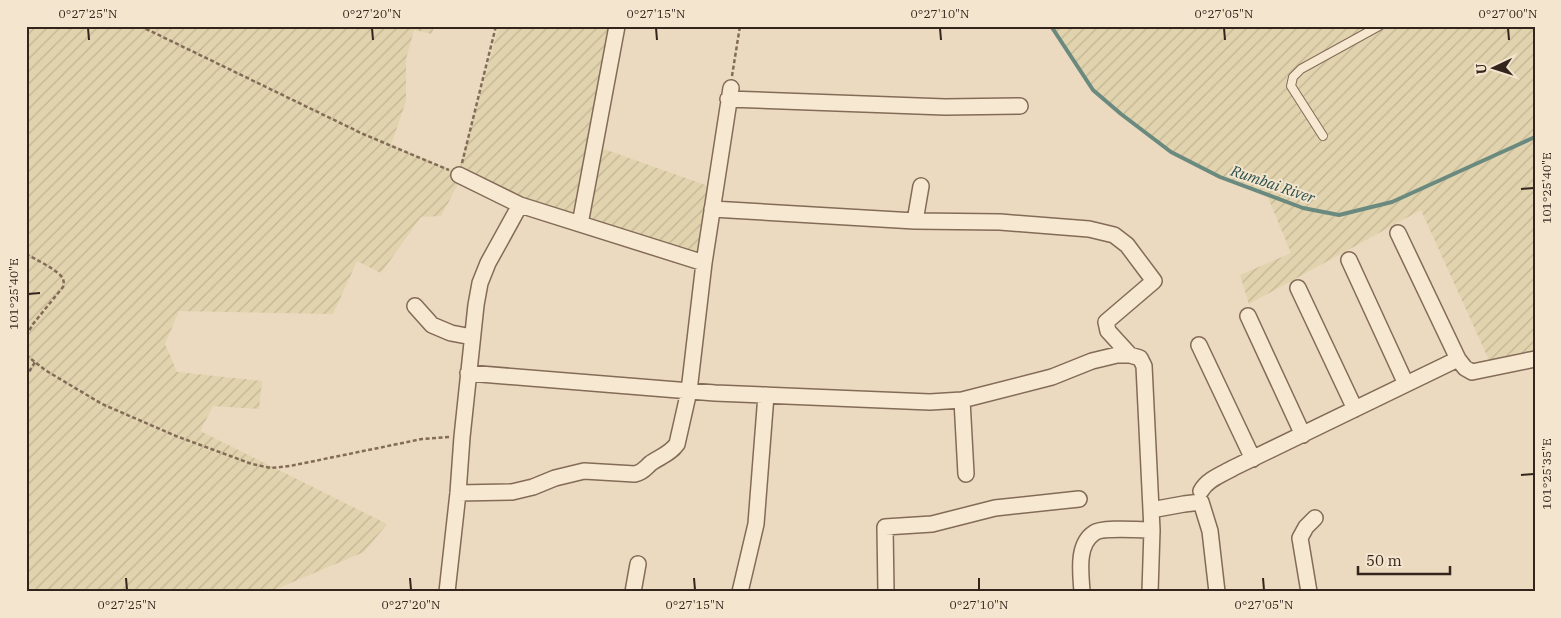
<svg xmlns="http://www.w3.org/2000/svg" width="1561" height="618" viewBox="0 0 1561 618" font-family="'IBM Plex Serif',serif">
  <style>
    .farmland { fill: url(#farmland-furrows) }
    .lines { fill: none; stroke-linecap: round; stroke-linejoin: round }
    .stream { stroke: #6a8a7f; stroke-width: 4 }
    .service-casing { stroke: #836b58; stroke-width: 10 }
    .minor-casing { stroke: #836b58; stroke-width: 18 }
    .path { stroke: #836b58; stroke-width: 2.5; stroke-dasharray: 4 2.5; stroke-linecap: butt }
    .service { stroke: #f7e8d2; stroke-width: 8 }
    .minor { stroke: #f7e8d2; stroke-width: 15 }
    .ticks { fill: none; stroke: #33251c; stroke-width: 2 }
    .labels { text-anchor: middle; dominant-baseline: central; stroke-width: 4; stroke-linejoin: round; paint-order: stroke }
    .water-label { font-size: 15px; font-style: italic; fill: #2c524c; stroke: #f3e5ce }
    .neatline { fill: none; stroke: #33251c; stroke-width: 2 }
    .ticks-label { font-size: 12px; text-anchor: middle; fill: #33251c }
  </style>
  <defs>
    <pattern id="farmland-furrows" width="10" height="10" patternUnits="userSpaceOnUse" patternTransform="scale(1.25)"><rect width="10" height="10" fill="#e1d3ad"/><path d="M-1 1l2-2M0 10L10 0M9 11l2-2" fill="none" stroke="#c2b594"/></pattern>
  </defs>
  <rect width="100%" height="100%" fill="#ebdabf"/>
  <!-- farmland -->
  <path class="farmland" d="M 26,26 L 434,26 L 432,34 L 414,30 L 406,59 L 406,101 L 391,145 L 458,173 L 499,26 L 613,26 L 587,143 L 708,186 L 698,258 L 573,215 L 463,175 L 441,216 L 421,217 L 381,273 L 357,261 L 333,314 L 179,311 L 165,344 L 177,372 L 262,381 L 259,409 L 213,406 L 200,431 L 387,524 L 364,552 L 269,592 L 26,592 Z
    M 1051,26 L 1535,26 L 1535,359 L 1493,369 L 1421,210 L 1249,304 L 1240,275 L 1291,253 L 1267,195 L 1220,177 L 1171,152 L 1121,114 L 1093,90 Z"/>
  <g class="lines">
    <!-- stream -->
    <path class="stream" d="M 1051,26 L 1093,90 L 1121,114 L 1171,152 L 1220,177 L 1303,208 L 1339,215 L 1392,202 L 1535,137"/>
    <!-- service casing -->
    <g class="service-casing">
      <path id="service" d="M 1323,136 L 1291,86 L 1293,77 L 1301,69 L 1379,26"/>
    </g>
    <!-- minor casing -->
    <g class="minor-casing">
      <path id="minor" d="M 728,99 L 945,107 L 1020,106
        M 459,175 L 520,205 L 704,263
        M 712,209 L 915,221 L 1000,222 L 1089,229 L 1114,235 L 1127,245 L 1154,281 L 1106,322 L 1108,331 L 1130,355
        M 915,221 L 921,186
        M 580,224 L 617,26
        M 1398,233 L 1458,359 L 1465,368 L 1472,372 L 1535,359
        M 1349,260 L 1406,384
        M 1298,288 L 1355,409
        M 415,306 L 432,325 L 451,333 L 472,337
        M 1248,316 L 1303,435
        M 1199,345 L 1253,459
        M 468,373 L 715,393 L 930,402 L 962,400 L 1052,377 L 1092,361 L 1117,355 L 1130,355 L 1140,358 L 1144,366 L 1152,530 L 1150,592
        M 962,400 L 966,474
        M 1201,491 C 1207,479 1223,474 1233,468 L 1458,359
        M 458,493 L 512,492 L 533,487 L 555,478 L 584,471 L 635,474 C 644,472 645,468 651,463 C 661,456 670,454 677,444 L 689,391 L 704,263 L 731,88
        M 1151,510 L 1184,504 L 1201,502 L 1210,531 L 1217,592
        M 447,592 L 458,493 L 462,437 L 476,305 L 480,283 L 488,263 L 520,205
        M 633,592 L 638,564
        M 740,592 L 756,524 L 766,395
        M 886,592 L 885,527 L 932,524 L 995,508 L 1079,499
        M 1082,592 C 1081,574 1076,545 1094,533 C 1102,527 1140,530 1152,530
        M 1309,592 L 1300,538 L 1306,527 L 1315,518"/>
    </g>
    <!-- path -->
    <path class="path" d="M 140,26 L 363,134 L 449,170
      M 732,76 L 740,26
      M 462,163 L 496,26
      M 26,254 C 35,259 60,271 63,279 C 64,282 64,284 63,287 L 33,324 L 26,336
      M 26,355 L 45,370 L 102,404 L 176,436 L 252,464 L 271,468 L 290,466 L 422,439 L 450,437
      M 26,377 L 35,362"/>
    <!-- service -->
    <use href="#service" class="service"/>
    <!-- minor -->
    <use href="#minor" class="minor"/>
  </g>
  <!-- ticks -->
  <path class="ticks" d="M 88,28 L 89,40M 372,28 L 373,40M 656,28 L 657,40M 940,28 L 941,40M 1224,28 L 1225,40M 1508,28 L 1509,40M 1521,189 L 1534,188M 28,294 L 40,293M 1521,475 L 1534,474M 126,578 L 127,590M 410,578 L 411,590M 694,578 L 695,590M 979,578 L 979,590M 1263,578 L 1264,590"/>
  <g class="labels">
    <!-- water labels -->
    <g class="water-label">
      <text transform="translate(1273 184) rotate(19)">Rumbai River</text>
    </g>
  </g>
  <!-- border -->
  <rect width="1561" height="618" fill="none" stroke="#f3e5ce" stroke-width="55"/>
  <!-- north arrow -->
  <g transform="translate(1494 68) rotate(266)" stroke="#f3e5ce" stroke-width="4" paint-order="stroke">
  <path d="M0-4L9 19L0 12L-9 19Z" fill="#33251c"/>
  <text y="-8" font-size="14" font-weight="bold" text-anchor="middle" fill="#33251c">U</text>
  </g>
  <!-- scale -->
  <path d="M1358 566v8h92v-8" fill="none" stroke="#33251c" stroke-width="2.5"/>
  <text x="1366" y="566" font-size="15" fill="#33251c" stroke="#f3e5ce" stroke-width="4" paint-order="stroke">50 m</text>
  <rect x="28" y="28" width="1506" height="562" class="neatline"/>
  <g class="ticks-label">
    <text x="88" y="18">0°27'25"N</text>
    <text x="372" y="18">0°27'20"N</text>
    <text x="656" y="18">0°27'15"N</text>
    <text x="940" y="18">0°27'10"N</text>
    <text x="1224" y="18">0°27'05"N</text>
    <text x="1508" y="18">0°27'00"N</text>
    <text transform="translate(1547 188) rotate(-90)" y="4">101°25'40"E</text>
    <text transform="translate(14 294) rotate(-90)" y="4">101°25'40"E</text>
    <text transform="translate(1547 474) rotate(-90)" y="4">101°25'35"E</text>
    <text x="127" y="609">0°27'25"N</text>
    <text x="411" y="609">0°27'20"N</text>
    <text x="695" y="609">0°27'15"N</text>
    <text x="979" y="609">0°27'10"N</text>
    <text x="1264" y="609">0°27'05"N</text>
  </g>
</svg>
